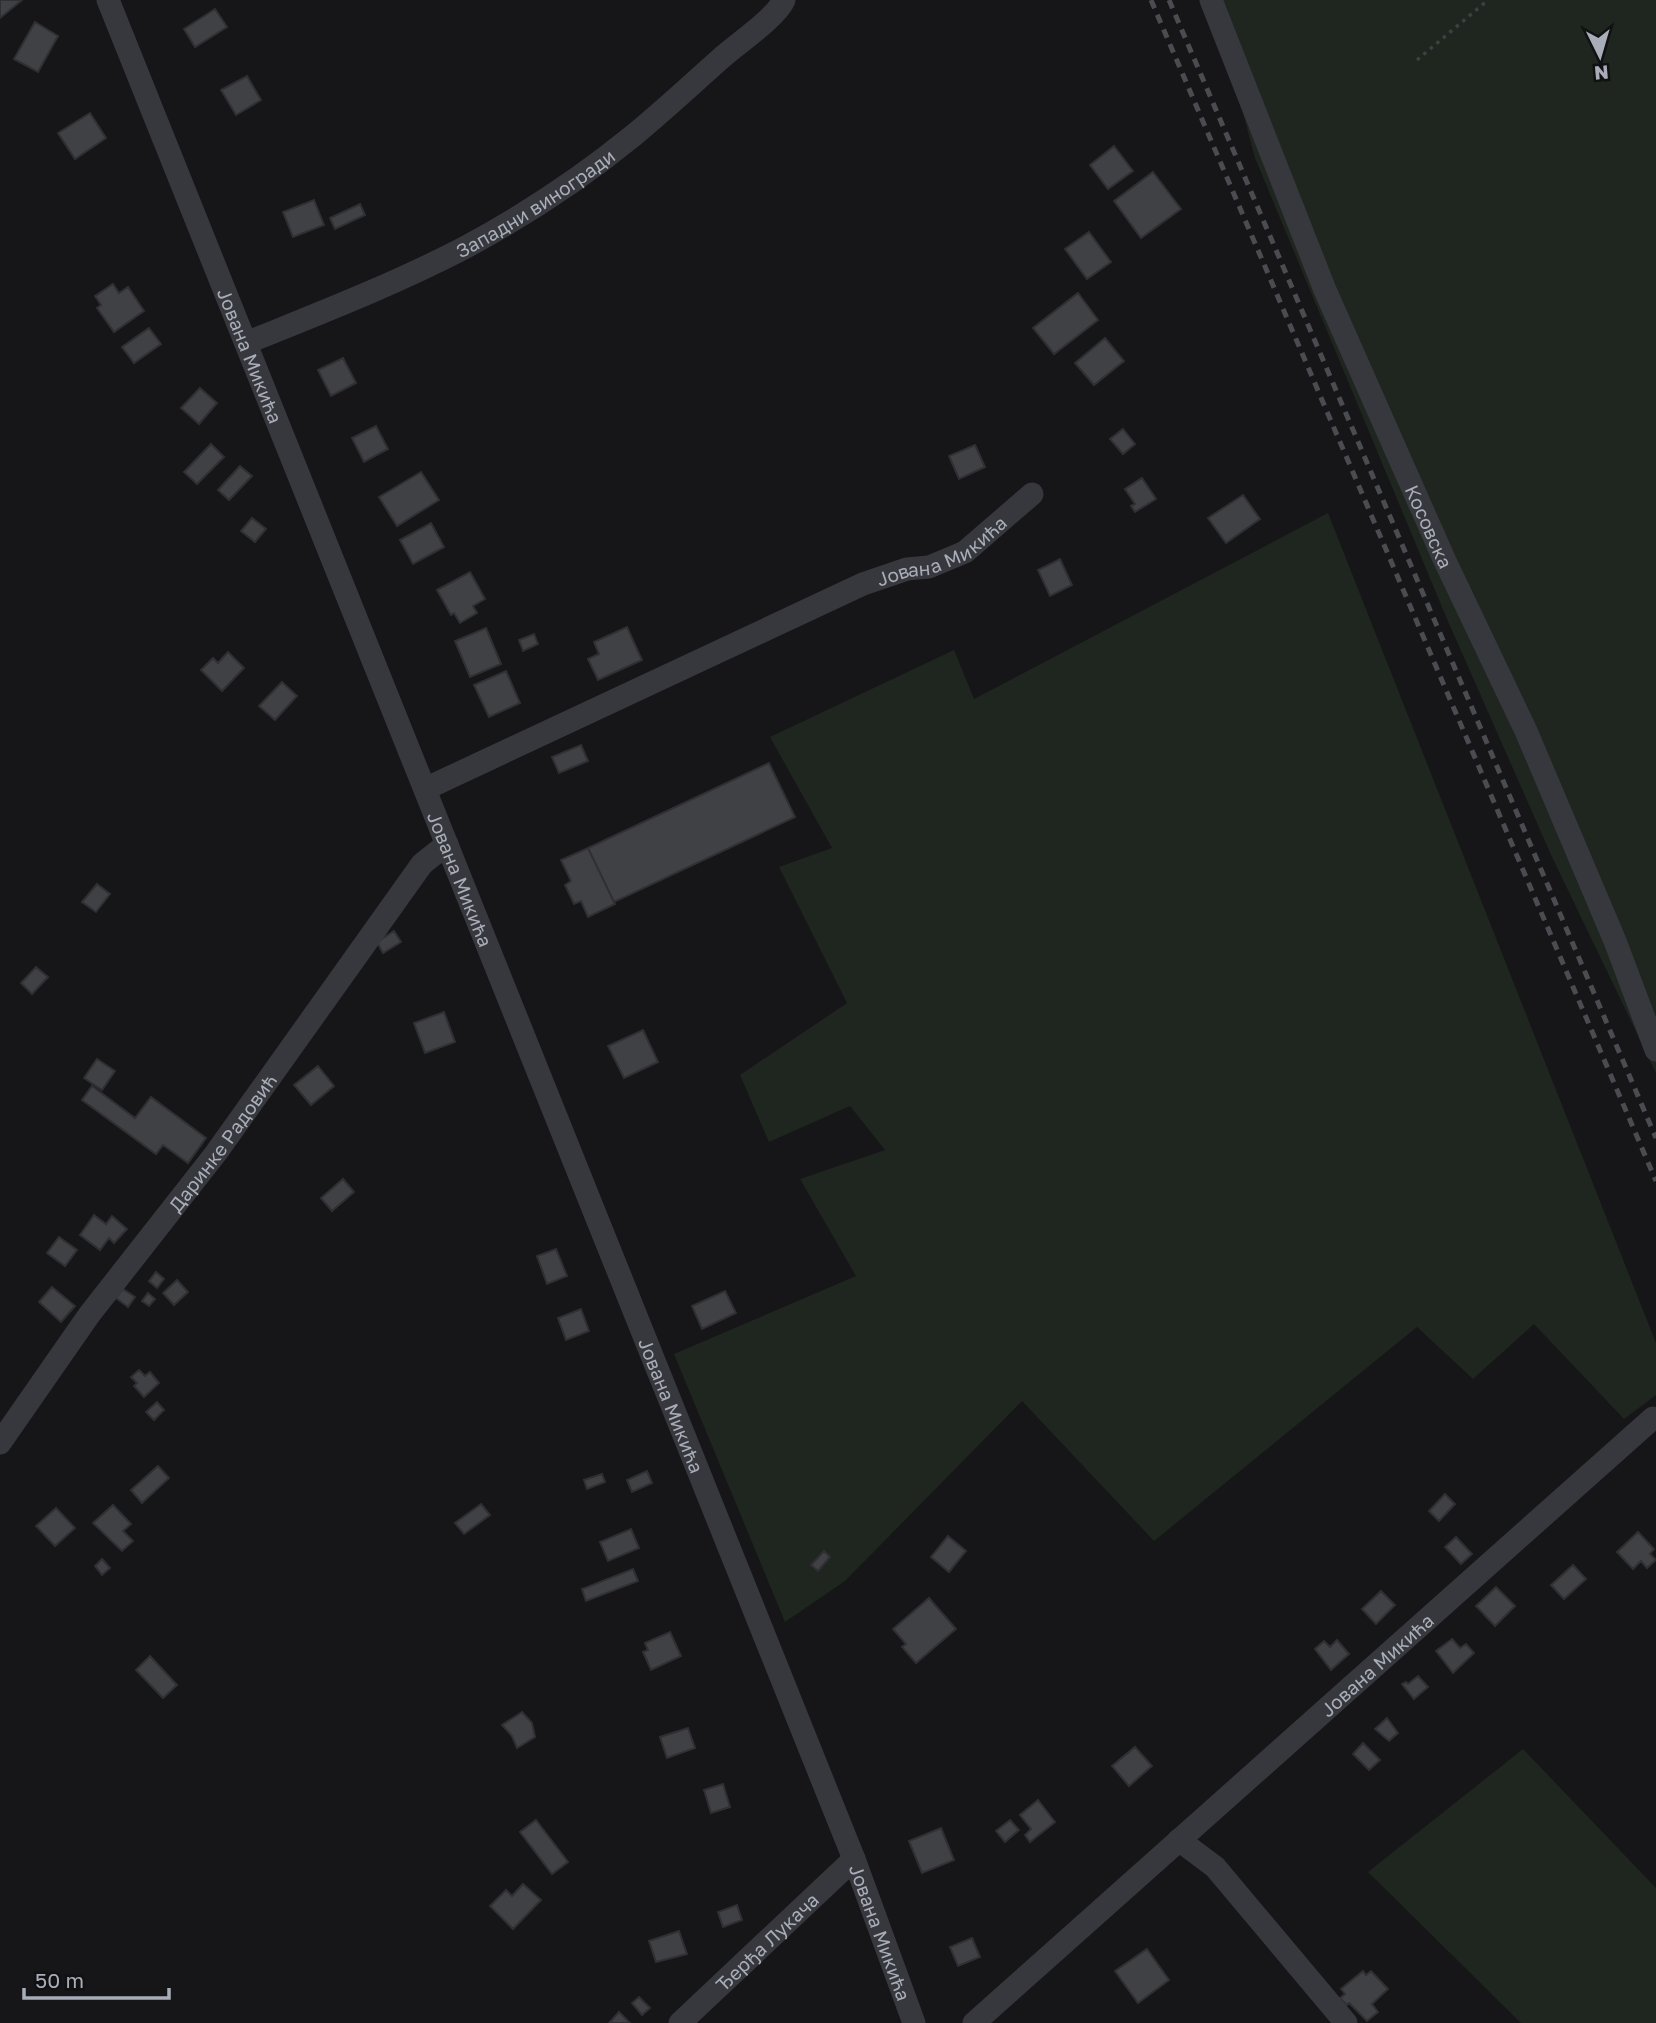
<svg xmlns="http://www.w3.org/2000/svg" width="1656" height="2023" viewBox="0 0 1656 2023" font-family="'Golos Text',sans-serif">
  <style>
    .green { fill: #1e261f }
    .building { fill: #404145; stroke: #303034; stroke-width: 2 }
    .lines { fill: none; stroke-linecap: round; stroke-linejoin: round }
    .path { stroke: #3d3f44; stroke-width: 3.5; stroke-dasharray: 3.5 5; stroke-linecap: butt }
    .minor { stroke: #37383d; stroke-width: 23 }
    .rail { stroke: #4a4c52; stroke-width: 5; stroke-dasharray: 9 7; stroke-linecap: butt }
    .labels { text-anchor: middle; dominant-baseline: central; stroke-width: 6; stroke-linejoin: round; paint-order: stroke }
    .street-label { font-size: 19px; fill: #a8adb8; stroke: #111113 }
  </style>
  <rect width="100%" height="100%" fill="#161618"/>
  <!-- green -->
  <path class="green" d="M 1213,0 L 1656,0 L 1656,1073 L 1552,857 L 1447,619 L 1255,158 Z
    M 1328,513 L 1656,1343 L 1656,1395 L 1624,1419 L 1534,1324 L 1473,1379 L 1417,1327 L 1154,1541 L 1022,1401 L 845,1581 L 785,1622 L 674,1354 L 856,1276 L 800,1179 L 885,1150 L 850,1106 L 769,1142 L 740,1075 L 847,1003 L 779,867 L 832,848 L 770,737 L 954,650 L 974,699 Z
    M 1523,1749 L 1656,1888 L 1656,2023 L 1521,2023 L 1368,1872 Z"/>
  <!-- building -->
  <path class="building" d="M 0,0 L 22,0 L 0,18 Z
    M 215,9 L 227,27 L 195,47 L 184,29 Z
    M 35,22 L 58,36 L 38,72 L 14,59 Z
    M 247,76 L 261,100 L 236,115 L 221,90 Z
    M 90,113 L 106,138 L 75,159 L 58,133 Z
    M 1114,146 L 1133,171 L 1108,189 L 1090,165 Z
    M 1153,172 L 1181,209 L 1141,238 L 1114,201 Z
    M 314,200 L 324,225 L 293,237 L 283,212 Z
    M 360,204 L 365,215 L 335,229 L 330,218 Z
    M 1089,232 L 1111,262 L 1087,279 L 1065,249 Z
    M 113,284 L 119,293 L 128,287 L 144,311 L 114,332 L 97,308 L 101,305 L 95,296 Z
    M 1078,293 L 1098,320 L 1054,354 L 1033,328 Z
    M 149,328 L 161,344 L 134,363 L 122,347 Z
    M 1105,338 L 1124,361 L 1094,385 L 1075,363 Z
    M 343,358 L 356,383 L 331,396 L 318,370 Z
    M 200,388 L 217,403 L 199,424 L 181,408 Z
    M 376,426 L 388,449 L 364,462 L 352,438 Z
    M 1123,429 L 1135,444 L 1123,454 L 1110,439 Z
    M 211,444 L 224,457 L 197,484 L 184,472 Z
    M 975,445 L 985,467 L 959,479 L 949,456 Z
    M 240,466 L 252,476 L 229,500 L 218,490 Z
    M 421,472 L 439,500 L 397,526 L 379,497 Z
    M 1142,478 L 1156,499 L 1135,512 L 1131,506 L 1135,504 L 1125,489 Z
    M 1243,495 L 1260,519 L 1226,543 L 1208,518 Z
    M 252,518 L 266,529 L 255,542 L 241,531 Z
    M 431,523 L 444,547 L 413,564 L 400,540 Z
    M 1060,559 L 1072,585 L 1050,596 L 1038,570 Z
    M 470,572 L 485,599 L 473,606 L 477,613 L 460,623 L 454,613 L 451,615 L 437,590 Z
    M 627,627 L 642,660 L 598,680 L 588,659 L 599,654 L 594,642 Z
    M 486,628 L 501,664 L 470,677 L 455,641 Z
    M 534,634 L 538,644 L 523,651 L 519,640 Z
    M 228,652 L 244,668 L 222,691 L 201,670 L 213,658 L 218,663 Z
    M 506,671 L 520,703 L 489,717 L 474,685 Z
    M 282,682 L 297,696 L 275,720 L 259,706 Z
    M 581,745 L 588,761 L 559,773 L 552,757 Z
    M 769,763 L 795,817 L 614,902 L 588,848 Z
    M 588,848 L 615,904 L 588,917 L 581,901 L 574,904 L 565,885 L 571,881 L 561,860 Z
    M 97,884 L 110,894 L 96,912 L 82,902 Z
    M 394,931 L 401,942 L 383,953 L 377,942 Z
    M 36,967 L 48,977 L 32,994 L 21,983 Z
    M 444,1012 L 455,1042 L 425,1053 L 414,1023 Z
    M 643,1030 L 658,1062 L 624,1078 L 608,1046 Z
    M 97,1059 L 115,1071 L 102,1090 L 84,1078 Z
    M 318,1066 L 334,1086 L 311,1105 L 294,1085 Z
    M 92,1086 L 135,1118 L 151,1097 L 206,1138 L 188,1163 L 163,1145 L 156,1154 L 82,1100 Z
    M 343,1179 L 354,1192 L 332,1211 L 321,1198 Z
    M 94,1215 L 106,1224 L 112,1216 L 127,1229 L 114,1243 L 109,1238 L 100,1250 L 80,1235 Z
    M 59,1237 L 77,1250 L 65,1266 L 47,1253 Z
    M 556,1249 L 567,1276 L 547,1284 L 537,1256 Z
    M 156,1272 L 164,1279 L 157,1288 L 149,1281 Z
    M 177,1280 L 188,1292 L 174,1305 L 163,1293 Z
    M 52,1287 L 75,1306 L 61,1322 L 39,1302 Z
    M 123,1289 L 135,1297 L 128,1307 L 116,1298 Z
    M 725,1291 L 736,1313 L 702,1329 L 692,1306 Z
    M 148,1293 L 155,1299 L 149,1306 L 142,1301 Z
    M 581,1309 L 589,1331 L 566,1340 L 558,1318 Z
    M 139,1370 L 145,1376 L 150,1372 L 159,1383 L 144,1397 L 134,1386 L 137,1383 L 131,1377 Z
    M 157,1402 L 164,1410 L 154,1420 L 146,1412 Z
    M 158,1466 L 169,1478 L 142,1503 L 131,1490 Z
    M 647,1471 L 652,1483 L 632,1492 L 627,1480 Z
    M 602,1474 L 605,1482 L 587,1489 L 584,1480 Z
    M 1445,1494 L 1455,1504 L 1439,1521 L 1429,1511 Z
    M 481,1504 L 490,1515 L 464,1534 L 455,1523 Z
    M 113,1505 L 131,1524 L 123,1531 L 133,1541 L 122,1551 L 93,1523 Z
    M 56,1508 L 75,1528 L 55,1546 L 36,1526 Z
    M 631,1529 L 639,1548 L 608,1561 L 600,1542 Z
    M 1638,1532 L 1654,1549 L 1650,1554 L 1656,1560 L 1647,1568 L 1641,1561 L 1633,1569 L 1617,1552 Z
    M 948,1536 L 966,1551 L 949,1572 L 931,1557 Z
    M 1456,1537 L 1472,1554 L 1461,1564 L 1445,1547 Z
    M 824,1551 L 830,1557 L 818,1571 L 811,1565 Z
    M 102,1559 L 110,1568 L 102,1575 L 95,1566 Z
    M 1573,1565 L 1586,1579 L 1564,1599 L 1551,1585 Z
    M 633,1569 L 638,1581 L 586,1601 L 582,1589 Z
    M 1496,1587 L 1515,1606 L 1495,1626 L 1476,1606 Z
    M 1381,1591 L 1395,1605 L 1376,1624 L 1362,1609 Z
    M 929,1598 L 956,1629 L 916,1663 L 902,1647 L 906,1644 L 893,1629 Z
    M 670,1632 L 681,1656 L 651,1670 L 643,1652 L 648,1650 L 645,1643 Z
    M 1452,1639 L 1460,1648 L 1466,1644 L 1474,1653 L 1453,1673 L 1436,1651 Z
    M 1337,1640 L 1349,1654 L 1331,1670 L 1315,1649 L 1324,1641 L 1330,1647 Z
    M 150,1656 L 177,1685 L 163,1698 L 136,1670 Z
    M 1418,1676 L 1428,1687 L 1414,1699 L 1402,1684 L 1406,1682 L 1408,1684 Z
    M 522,1712 L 532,1723 L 535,1737 L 517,1748 L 512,1736 L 502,1725 Z
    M 1387,1718 L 1398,1733 L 1389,1741 L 1375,1729 Z
    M 688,1728 L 695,1748 L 667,1758 L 660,1737 Z
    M 1363,1743 L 1380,1760 L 1369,1770 L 1353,1754 Z
    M 1135,1747 L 1152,1766 L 1129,1786 L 1112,1766 Z
    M 723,1784 L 730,1807 L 711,1813 L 704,1790 Z
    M 1038,1800 L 1055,1822 L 1030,1842 L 1025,1835 L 1031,1829 L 1020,1815 Z
    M 536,1820 L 568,1862 L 552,1874 L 520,1832 Z
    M 1010,1820 L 1019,1830 L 1005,1842 L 996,1831 Z
    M 941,1828 L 954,1860 L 922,1873 L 909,1841 Z
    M 523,1884 L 541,1900 L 513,1929 L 490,1906 L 506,1890 L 512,1896 Z
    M 737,1905 L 742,1920 L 723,1927 L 718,1912 Z
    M 679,1931 L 687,1954 L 656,1962 L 649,1941 Z
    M 972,1938 L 980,1957 L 958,1966 L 950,1947 Z
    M 1147,1949 L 1169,1980 L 1138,2003 L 1115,1971 Z
    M 1363,1971 L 1366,1975 L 1371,1971 L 1388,1989 L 1372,2004 L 1378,2012 L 1367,2021 L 1349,2003 L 1347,2005 L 1340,1998 L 1345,1994 L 1341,1989 Z
    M 639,1997 L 650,2008 L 642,2015 L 632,2003 Z
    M 619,2012 L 630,2023 L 609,2023 Z"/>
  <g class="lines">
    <!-- path -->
    <path class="path" d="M 1417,60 L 1488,0"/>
    <!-- minor -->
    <g class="minor">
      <path id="s1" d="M 108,0 L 854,1859 L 914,2023"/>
      <path id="s2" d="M 1211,0 L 1325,290 L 1445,561 L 1526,731 L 1615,941 L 1656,1050"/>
      <path id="s3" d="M 246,343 C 320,313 395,284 466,247 C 523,216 584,176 634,135 C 663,111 690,86 718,61 C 735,45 775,19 784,0"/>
      <path id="s4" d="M 425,789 L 863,584 L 907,569 L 929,567 L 965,552 L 1032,494"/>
      <path id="s5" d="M 0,1443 L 89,1315 L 216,1153 L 422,864 L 447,844"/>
      <path d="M 1179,1840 L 1215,1867 L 1346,2023"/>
      <path id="s6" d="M 680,2023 L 854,1859"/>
      <path id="s7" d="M 974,2023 L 1653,1418"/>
    </g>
    <!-- rail -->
    <path class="rail" d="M 1151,0 L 1656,1181
      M 1169,0 L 1656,1138"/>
  </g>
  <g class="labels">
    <!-- street labels -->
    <g class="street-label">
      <text stroke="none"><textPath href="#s3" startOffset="322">Западни виногради</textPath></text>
      <text stroke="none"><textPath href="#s1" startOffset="383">Јована Микића</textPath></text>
      <text stroke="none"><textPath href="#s2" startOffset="570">Косовска</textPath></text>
      <text stroke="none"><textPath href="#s4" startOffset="570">Јована Микића</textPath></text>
      <text stroke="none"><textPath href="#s1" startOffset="947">Јована Микића</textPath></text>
      <text stroke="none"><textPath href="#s5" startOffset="374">Даринке Радовић</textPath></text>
      <text stroke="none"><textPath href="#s1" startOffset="1514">Јована Микића</textPath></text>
      <text stroke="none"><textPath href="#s7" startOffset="539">Јована Микића</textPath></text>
      <text stroke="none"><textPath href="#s1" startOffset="2081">Јована Микића</textPath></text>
      <text stroke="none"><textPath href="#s6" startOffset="119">Ђерђа Лукача</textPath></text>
    </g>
  </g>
  <!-- north arrow -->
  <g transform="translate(1600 56) rotate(175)" stroke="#111113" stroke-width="5" paint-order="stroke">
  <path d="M0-5L12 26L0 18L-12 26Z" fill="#a8adb8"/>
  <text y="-10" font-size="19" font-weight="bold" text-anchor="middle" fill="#a8adb8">N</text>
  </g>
  <!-- scale -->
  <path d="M24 1988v10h145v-10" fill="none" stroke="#a8adb8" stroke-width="3.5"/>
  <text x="35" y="1988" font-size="21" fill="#a8adb8" stroke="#111113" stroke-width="5" paint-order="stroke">50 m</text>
</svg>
